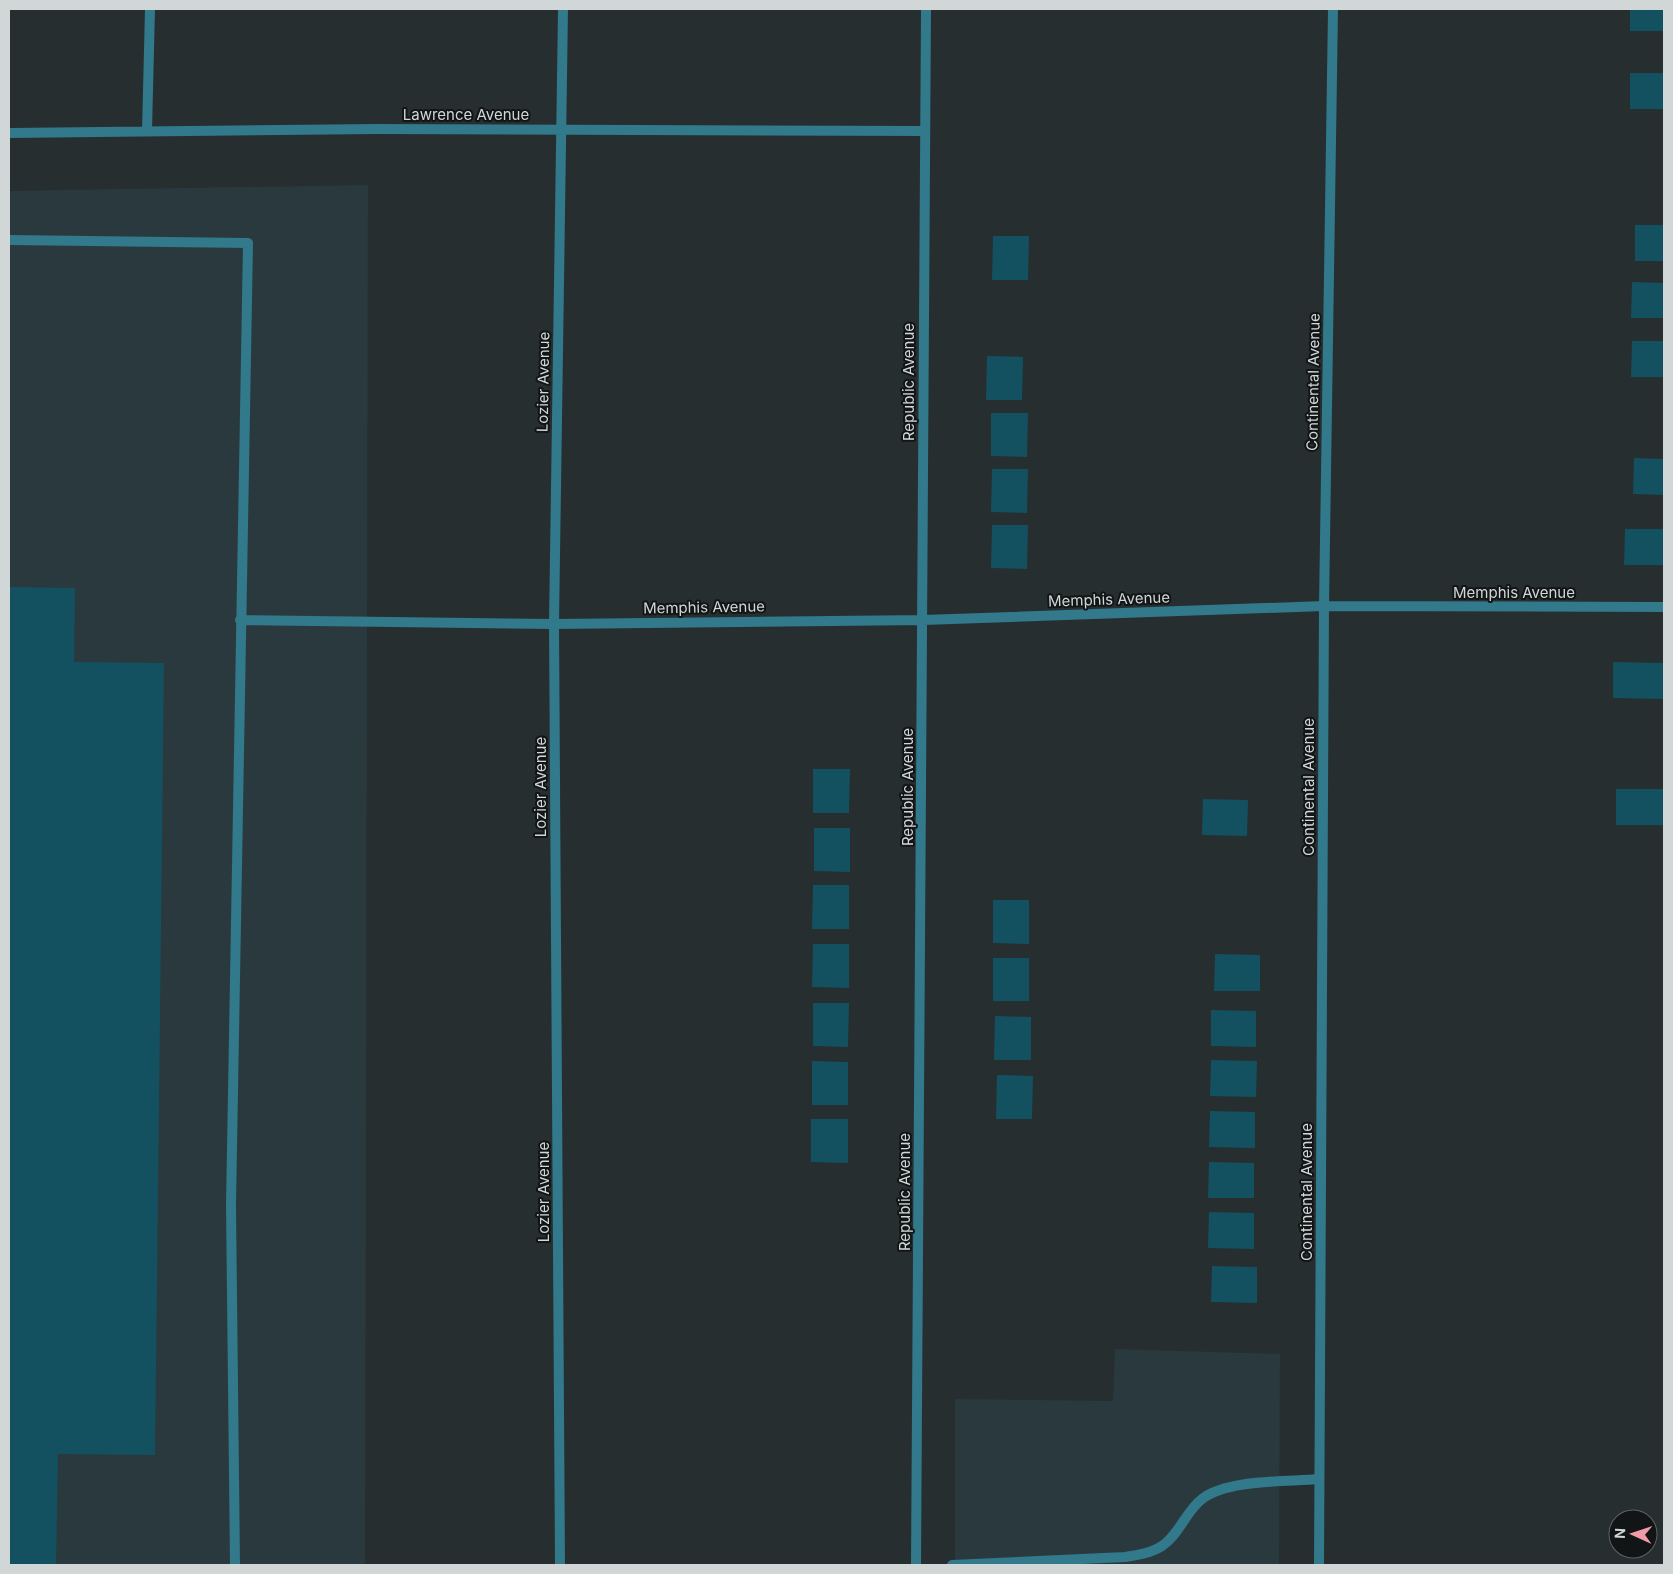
<svg xmlns="http://www.w3.org/2000/svg" width="1673" height="1574" viewBox="0 0 1673 1574" font-family="Inter,sans-serif">
  <style>
    .built { fill: #2a393e }
    .building { fill: #135160 }
    .lines { fill: none; stroke-linecap: round; stroke-linejoin: round }
    .lane { stroke: #31798b; stroke-width: 10 }
    .street { stroke: #31798b; stroke-width: 10 }
    .labels { text-anchor: middle; dominant-baseline: central; stroke-width: 4; stroke-linejoin: round; paint-order: stroke }
    .street-label { font-size: 15px; fill: #d1d6d7; stroke: #121516 }
  </style>
  <rect width="100%" height="100%" fill="#262e30"/>
  <!-- built -->
  <path class="built" d="M 368,185 L 365,1565 L 9,1565 L 9,191 Z
    M 1115,1349 L 1280,1354 L 1279,1565 L 955,1565 L 955,1399 L 1113,1401 Z"/>
  <!-- building -->
  <path class="building" d="M 1630,9 L 1664,9 L 1664,31 L 1630,31 Z
    M 1630,73 L 1664,73 L 1664,109 L 1630,109 Z
    M 1635,225 L 1664,225 L 1664,261 L 1635,261 Z
    M 993,236 L 1029,236 L 1028,280 L 992,280 Z
    M 1632,282 L 1664,283 L 1664,318 L 1631,318 Z
    M 1632,341 L 1664,341 L 1664,377 L 1631,377 Z
    M 987,356 L 1023,357 L 1022,400 L 986,400 Z
    M 991,413 L 1028,413 L 1027,457 L 991,456 Z
    M 1634,458 L 1664,459 L 1664,495 L 1633,494 Z
    M 992,469 L 1028,469 L 1027,513 L 991,512 Z
    M 992,525 L 1028,525 L 1027,569 L 991,568 Z
    M 1625,529 L 1664,529 L 1664,565 L 1624,565 Z
    M 9,587 L 75,588 L 74,662 L 164,663 L 155,1455 L 58,1454 L 56,1565 L 9,1565 Z
    M 1613,662 L 1664,663 L 1664,699 L 1613,698 Z
    M 813,769 L 850,769 L 849,813 L 813,813 Z
    M 1616,789 L 1664,789 L 1664,825 L 1616,825 Z
    M 1203,799 L 1248,800 L 1247,836 L 1202,835 Z
    M 814,828 L 850,828 L 850,872 L 814,871 Z
    M 813,885 L 849,885 L 849,929 L 812,929 Z
    M 993,900 L 1029,900 L 1029,944 L 993,943 Z
    M 813,944 L 849,944 L 849,988 L 812,987 Z
    M 1215,954 L 1260,955 L 1260,991 L 1214,991 Z
    M 993,958 L 1029,958 L 1029,1001 L 993,1001 Z
    M 813,1003 L 849,1003 L 848,1047 L 813,1046 Z
    M 1211,1010 L 1256,1011 L 1256,1047 L 1211,1046 Z
    M 995,1016 L 1031,1017 L 1031,1060 L 994,1060 Z
    M 1211,1060 L 1257,1061 L 1256,1097 L 1210,1096 Z
    M 812,1061 L 848,1062 L 848,1105 L 812,1105 Z
    M 997,1075 L 1033,1076 L 1032,1119 L 996,1119 Z
    M 1210,1111 L 1255,1112 L 1255,1148 L 1209,1147 Z
    M 811,1119 L 848,1119 L 848,1163 L 811,1162 Z
    M 1209,1162 L 1254,1163 L 1254,1198 L 1208,1198 Z
    M 1209,1212 L 1254,1213 L 1254,1249 L 1208,1248 Z
    M 1212,1266 L 1257,1267 L 1257,1303 L 1211,1302 Z"/>
  <g class="lines">
    <!-- lane -->
    <path class="lane" d="M 9,240 L 248,243 L 231,1205 L 235,1565
      M 240,620 L 554,624
      M 952,1565 L 1125,1557 C 1138,1555 1151,1553 1162,1546 C 1179,1535 1186,1511 1202,1499 C 1227,1479 1288,1482 1319,1479"/>
    <!-- street -->
    <path class="street" d="M 147,131 L 150,9
      M 9,133 L 378,129 L 924,131
      M 554,624 L 923,620 L 1324,606 L 1664,607
      M 560,1565 L 554,624 L 563,9
      M 916,1565 L 926,9
      M 1319,1565 L 1324,606 L 1333,9"/>
  </g>
  <g class="labels">
    <!-- street labels -->
    <g class="street-label">
      <text x="466" y="114">Lawrence Avenue</text>
      <text transform="translate(543 382) rotate(-89)">Lozier Avenue</text>
      <text transform="translate(908 382) rotate(-90)">Republic Avenue</text>
      <text transform="translate(1313 382) rotate(-89)">Continental Avenue</text>
      <text x="1514" y="592">Memphis Avenue</text>
      <text transform="translate(1109 599) rotate(-2)">Memphis Avenue</text>
      <text transform="translate(704 607) rotate(-1)">Memphis Avenue</text>
      <text transform="translate(540 787) rotate(-90)">Lozier Avenue</text>
      <text transform="translate(907 787) rotate(-90)">Republic Avenue</text>
      <text transform="translate(1308 787) rotate(-90)">Continental Avenue</text>
      <text transform="translate(543 1192) rotate(-90)">Lozier Avenue</text>
      <text transform="translate(904 1192) rotate(-90)">Republic Avenue</text>
      <text transform="translate(1306 1192) rotate(-90)">Continental Avenue</text>
    </g>
  </g>
  <!-- border -->
  <rect width="1673" height="1574" fill="none" stroke="#d1d6d7" stroke-width="20"/>
  <!-- north arrow -->
  <g transform="translate(1633 1534) rotate(273)"><circle r="24" fill="#121516" stroke="#5e6263"/>
  <path d="M0-4L9 19L0 12L-9 19Z" fill="#f39aaa"/>
  <text y="-8" font-size="14" font-weight="bold" text-anchor="middle" fill="#d1d6d7">N</text>
  </g>
</svg>
